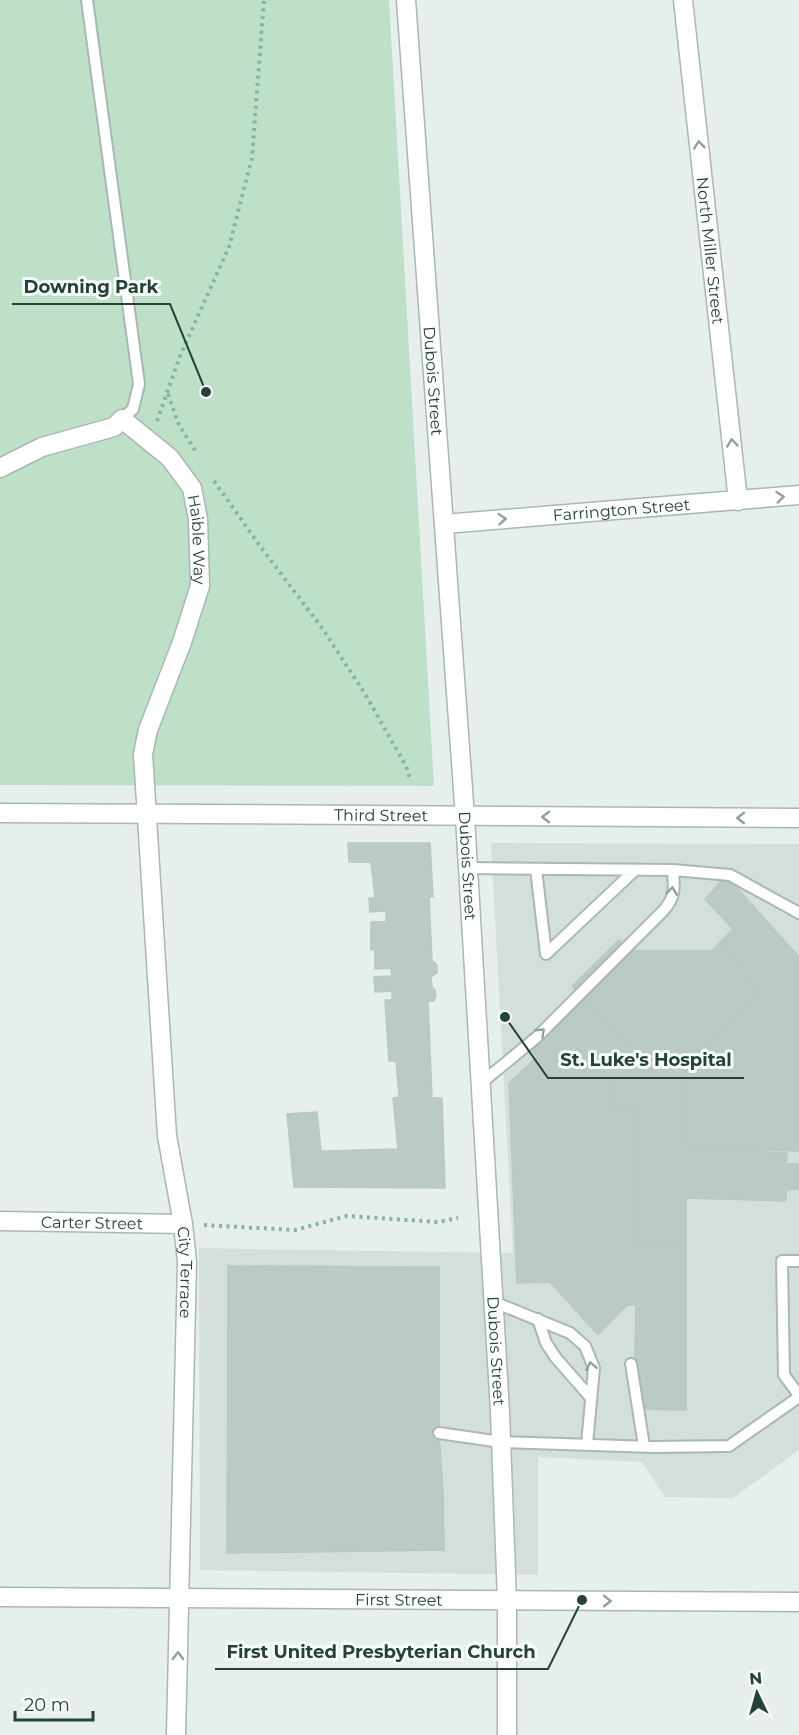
<svg xmlns="http://www.w3.org/2000/svg" width="799" height="1735" viewBox="0 0 799 1735" font-family="Montserrat,sans-serif">
  <style>
    .built { fill: #d4dfda }
    .green { fill: #bfe0c8 }
    .building { fill: #bbcac4; stroke: #b8c9c2; stroke-width: 1.5 }
    .lines { fill: none; stroke-linecap: round; stroke-linejoin: round }
    .service-casing { stroke: #a8b8b2; stroke-width: 14 }
    .minor-casing { stroke: #a8b8b2; stroke-width: 21 }
    .path { stroke: #86b3a5; stroke-width: 4; stroke-dasharray: 3 4.5; stroke-linecap: butt }
    .service { stroke: #fff; stroke-width: 10 }
    .minor { stroke: #fff; stroke-width: 18 }
    .oneway { stroke: #92a09c }
    .labels { text-anchor: middle; dominant-baseline: central; stroke-width: 6; stroke-linejoin: round; paint-order: stroke }
    .street-label { font-size: 16px; fill: #24423a; stroke: #f7fbf9 }
    .leader { fill: none; stroke: #24423a; stroke-width: 2 }
    .callout-dot { fill: #24423a; stroke: #f7fbf9; stroke-width: 2 }
    .callout-label { font-size: 18px; text-anchor: middle; font-weight: bold; fill: #24423a; stroke: #f7fbf9; stroke-width: 6; stroke-linejoin: round; paint-order: stroke }
  </style>
  <rect width="100%" height="100%" fill="#e6efeb"/>
  <!-- built -->
  <path class="built" d="M 491,843 L 799,844 L 799,1450 L 733,1498 L 665,1497 L 642,1462 L 538,1457 L 538,1575 L 200,1570 L 199,1248 L 513,1253 Z"/>
  <!-- green -->
  <path class="green" d="M 0,0 L 389,0 L 434,786 L 0,785 Z"/>
  <!-- building -->
  <path class="building" d="M 348,843 L 430,843 L 433,897 L 429,897 L 432,960 L 437,965 L 437,973 L 431,977 L 432,987 L 435,990 L 436,996 L 434,1001 L 428,1001 L 432,1098 L 442,1098 L 445,1188 L 294,1187 L 287,1114 L 317,1112 L 321,1151 L 398,1149 L 393,1098 L 399,1097 L 396,1061 L 389,1061 L 385,1000 L 392,1000 L 392,991 L 375,992 L 374,977 L 392,976 L 391,968 L 375,969 L 375,949 L 371,950 L 371,922 L 386,922 L 386,911 L 370,912 L 369,898 L 375,898 L 371,862 L 349,862 Z
    M 726,876 L 799,957 L 799,1151 L 687,1149 L 686,1048 L 694,1053 L 698,1049 L 702,1053 L 762,991 L 718,944 L 733,929 L 705,899 Z
    M 619,940 L 630,951 L 712,951 L 718,944 L 762,991 L 702,1053 L 698,1049 L 694,1053 L 686,1048 L 687,1149 L 787,1153 L 786,1164 L 799,1164 L 799,1189 L 786,1190 L 786,1201 L 686,1198 L 686,1241 L 637,1241 L 639,1109 L 613,1109 L 614,1078 L 631,1078 L 632,1052 L 572,986 Z
    M 584,1000 L 632,1052 L 631,1078 L 614,1078 L 613,1109 L 639,1109 L 636,1305 L 627,1305 L 598,1335 L 550,1282 L 517,1283 L 509,1083 L 537,1057 L 532,1050 Z
    M 637,1241 L 686,1241 L 686,1410 L 634,1409 Z
    M 228,1266 L 439,1267 L 439,1433 L 443,1493 L 444,1550 L 227,1553 Z"/>
  <g class="lines">
    <!-- service casing -->
    <g class="service-casing">
      <path id="service" d="M 87,0 L 139,384 L 133,409 L 122,419
        M 468,868 L 673,870 L 730,875 L 799,913
        M 536,869 L 546,954 L 634,871
        M 480,1084 L 537,1037 L 664,910 C 676,896 674,888 673,870
        M 799,1261 L 782,1261 L 784,1375 L 799,1395
        M 494,1302 L 570,1333 L 585,1346 L 594,1368 L 587,1444
        M 538,1319 L 546,1343 L 556,1358 L 591,1398
        M 631,1364 L 644,1446
        M 439,1433 L 501,1442 L 654,1447 L 729,1446 L 799,1397"/>
    </g>
    <!-- minor casing -->
    <g class="minor-casing">
      <g id="minor">
        <path id="s1" d="M 406,0 L 465,817 L 500,1412 L 507,1601 L 507,1735"/>
        <path id="s2" d="M 683,0 L 738,501"/>
        <path id="s3" d="M 0,468 L 42,447 L 114,427 L 122,419 L 170,458 L 192,488 L 198,519 L 200,586 L 182,642 L 148,730 L 143,754 L 167,1136 L 183,1224 L 187,1262 L 176,1735"/>
        <path id="s4" d="M 444,524 L 799,495"/>
        <path id="s5" d="M 0,813 C 266,813 533,817 799,818"/>
        <path id="s6" d="M 0,1221 L 183,1224"/>
        <path id="s7" d="M 0,1597 L 799,1602"/>
      </g>
    </g>
    <!-- path -->
    <path class="path" d="M 168,394 L 179,425 L 196,452
      M 157,421 L 180,356 L 229,247 L 252,158 L 264,0
      M 214,481 L 260,546 L 322,628 L 364,692 L 406,766 L 410,779
      M 204,1225 L 295,1230 L 347,1216 L 438,1222 L 458,1218"/>
    <!-- service -->
    <use href="#service" class="service"/>
    <!-- minor -->
    <use href="#minor" class="minor"/>
  </g>
  <!-- one-way arrows -->
  <defs><path id="oneway-chevron" d="M-2-3.5L2.5 0L-2 3.5" fill="none" stroke-width="1.6" stroke-linecap="round" stroke-linejoin="round" transform="scale(1.5)"/></defs>
  <g class="oneway">
    <use href="#oneway-chevron" transform="translate(699 145) rotate(-96)"/>
    <use href="#oneway-chevron" transform="translate(732 443) rotate(-96)"/>
    <use href="#oneway-chevron" transform="translate(780 497) rotate(-6)"/>
    <use href="#oneway-chevron" transform="translate(502 519) rotate(-4)"/>
    <use href="#oneway-chevron" transform="translate(546 817) rotate(-180)"/>
    <use href="#oneway-chevron" transform="translate(741 818) rotate(-180)"/>
    <use href="#oneway-chevron" transform="translate(672 891) rotate(-83)"/>
    <use href="#oneway-chevron" transform="translate(541 1032) rotate(-44)"/>
    <use href="#oneway-chevron" transform="translate(591 1366) rotate(-101)"/>
    <use href="#oneway-chevron" transform="translate(607 1601)"/>
    <use href="#oneway-chevron" transform="translate(178 1656) rotate(-89)"/>
  </g>
  <g class="labels">
    <!-- street labels -->
    <g class="street-label">
      <text stroke="none"><textPath href="#s2" startOffset="252">North Miller Street</textPath></text>
      <text stroke="none"><textPath href="#s1" startOffset="382">Dubois Street</textPath></text>
      <text stroke="none"><textPath href="#s4" startOffset="178">Farrington Street</textPath></text>
      <text stroke="none"><textPath href="#s3" startOffset="284">Haible Way</textPath></text>
      <text stroke="none"><textPath href="#s5" startOffset="381">Third Street</textPath></text>
      <text stroke="none"><textPath href="#s1" startOffset="868">Dubois Street</textPath></text>
      <text stroke="none"><textPath href="#s6" startOffset="92">Carter Street</textPath></text>
      <text stroke="none"><textPath href="#s3" startOffset="1029">City Terrace</textPath></text>
      <text stroke="none"><textPath href="#s1" startOffset="1354">Dubois Street</textPath></text>
      <text stroke="none"><textPath href="#s7" startOffset="399">First Street</textPath></text>
    </g>
  </g>
  <!-- callouts -->
  <path class="leader" d="M206 392L170 304H12M505 1017L548 1078H744M582 1600L548 1669H215"/>
  <g class="callout-dot">
    <circle cx="206" cy="392" r="6"/>
    <circle cx="505" cy="1017" r="6"/>
    <circle cx="582" cy="1600" r="6"/>
  </g>
  <g class="callout-label">
    <text x="91" y="293">Downing Park</text>
    <text x="646" y="1066">St. Luke's Hospital</text>
    <text x="381" y="1658">First United Presbyterian Church</text>
  </g>
  <!-- north arrow -->
  <g transform="translate(757 1693) rotate(355)" stroke="#f7fbf9" stroke-width="4.5" paint-order="stroke">
  <path d="M0-4.5L10 22L0 15L-10 22Z" fill="#24423a"/>
  <text y="-9" font-size="16" font-weight="bold" text-anchor="middle" fill="#24423a">N</text>
  </g>
  <!-- scale -->
  <path d="M15 1711v9h78v-9" fill="none" stroke="#24423a" stroke-width="3"/>
  <text x="24" y="1711" font-size="18" fill="#24423a" stroke="#f7fbf9" stroke-width="4.5" paint-order="stroke">20 m</text>
</svg>
